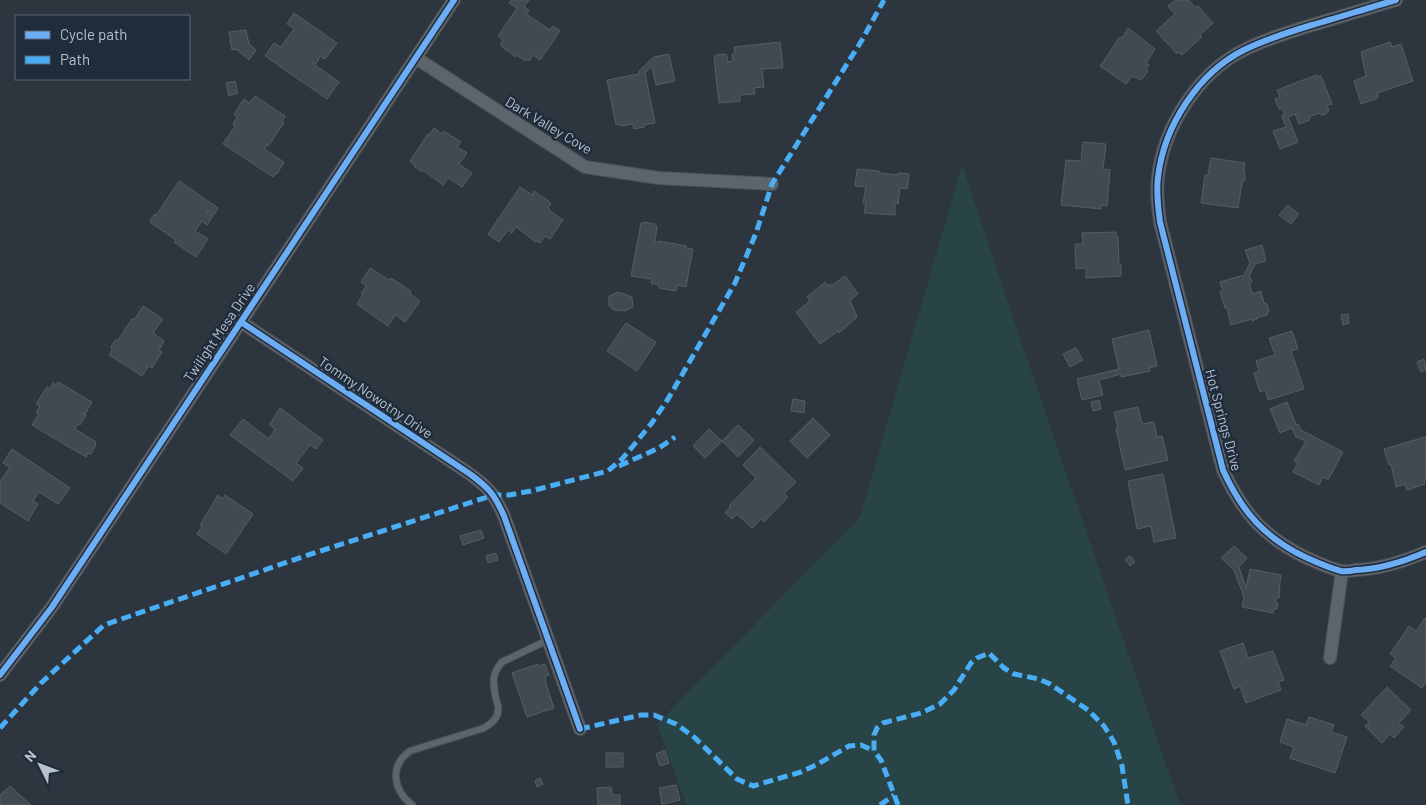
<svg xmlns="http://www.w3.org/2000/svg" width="1426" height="805" viewBox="0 0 1426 805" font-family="Barlow,sans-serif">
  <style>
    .green { fill: #294446 }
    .building { fill: #424a51; stroke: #555d65 }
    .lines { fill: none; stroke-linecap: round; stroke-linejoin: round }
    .service-casing { stroke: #4c5258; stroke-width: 8 }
    .minor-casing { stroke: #4c5258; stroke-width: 14 }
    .service { stroke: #5e646b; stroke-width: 6 }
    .minor { stroke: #5e646b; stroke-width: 12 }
    .quiet { stroke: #49aef6; stroke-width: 5; stroke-dasharray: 10 5; stroke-linecap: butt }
    .cycleway-casing { stroke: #1f2c3b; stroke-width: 9 }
    .cycleway { stroke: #6dadf4; stroke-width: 6 }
    .labels { text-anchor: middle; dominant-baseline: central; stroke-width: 5; stroke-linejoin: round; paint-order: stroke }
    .street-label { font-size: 14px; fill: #b8c2ce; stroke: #1f2c3b }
  </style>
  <rect width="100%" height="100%" fill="#2d363e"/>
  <!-- green -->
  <path class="green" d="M 962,165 L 1021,341 L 1180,805 L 686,805 L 657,724 L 860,517 Z"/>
  <!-- building -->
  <path class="building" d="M 511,0 L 529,0 L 524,7 L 529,10 L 526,14 L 550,30 L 553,26 L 560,31 L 540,60 L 533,55 L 529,61 L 526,59 L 525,61 L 517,55 L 516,57 L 502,47 L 503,46 L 500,44 L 503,40 L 498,36 L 517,8 L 509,3 Z
    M 1175,0 L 1189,0 L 1195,7 L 1198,6 L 1213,23 L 1200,35 L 1202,37 L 1182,55 L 1179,52 L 1177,54 L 1156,31 L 1175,14 L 1168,6 Z
    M 294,13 L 337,43 L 325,59 L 320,56 L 316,64 L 313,62 L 312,63 L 339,82 L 327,99 L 265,56 L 274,43 L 281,47 L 294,29 L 287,24 Z
    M 1128,28 L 1155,49 L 1146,63 L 1149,65 L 1146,69 L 1148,71 L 1141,80 L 1132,76 L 1126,84 L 1100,66 L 1120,37 L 1122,38 Z
    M 246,30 L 249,44 L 256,50 L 249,60 L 237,50 L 238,49 L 232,50 L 229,32 Z
    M 780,42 L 783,68 L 762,69 L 764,87 L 754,88 L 755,94 L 740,95 L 740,101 L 719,103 L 714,58 L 716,55 L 725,54 L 727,56 L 728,62 L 733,61 L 732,54 L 735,54 L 734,47 Z
    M 1390,42 L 1392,47 L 1401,44 L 1413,81 L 1377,93 L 1378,98 L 1361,104 L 1354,81 L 1366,76 L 1361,52 Z
    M 669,54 L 675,81 L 656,85 L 652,67 L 650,68 L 645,73 L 655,123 L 644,125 L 644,127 L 634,129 L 633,124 L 621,126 L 621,124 L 616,125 L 607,80 L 639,74 L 639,71 L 654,57 Z
    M 1316,75 L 1317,77 L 1321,76 L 1332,104 L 1327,105 L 1329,110 L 1326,114 L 1322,115 L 1319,113 L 1309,117 L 1310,120 L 1299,124 L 1295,114 L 1288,117 L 1298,142 L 1280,149 L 1273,131 L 1286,127 L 1282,116 L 1285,115 L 1282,108 L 1279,109 L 1275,99 L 1280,97 L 1277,90 Z
    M 235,81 L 238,93 L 229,96 L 226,83 Z
    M 255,96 L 285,116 L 282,122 L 284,123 L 268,146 L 267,145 L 264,149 L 284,162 L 277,174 L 276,173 L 273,177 L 223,144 L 235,126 L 233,124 L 237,117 L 234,114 L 244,99 L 249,103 Z
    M 434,128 L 442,134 L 444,131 L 461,142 L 457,147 L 467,153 L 459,164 L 472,173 L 462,187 L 448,178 L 443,185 L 424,171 L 421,171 L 415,167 L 414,164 L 410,161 L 428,134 L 429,135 Z
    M 1083,142 L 1106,144 L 1103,169 L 1110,170 L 1107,206 L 1101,205 L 1101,209 L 1061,205 L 1066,160 L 1081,161 Z
    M 1211,158 L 1245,163 L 1244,171 L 1245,174 L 1245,180 L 1242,183 L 1238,208 L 1201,203 L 1205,175 L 1208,175 Z
    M 857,169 L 879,171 L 879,173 L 898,175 L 898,173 L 909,174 L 907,189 L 900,188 L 898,204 L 895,203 L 895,215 L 864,213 L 866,203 L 863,203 L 866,187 L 855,186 Z
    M 179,181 L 218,208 L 214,215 L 208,211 L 207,213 L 213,216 L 207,225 L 202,221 L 195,231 L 208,239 L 196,257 L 174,242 L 176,240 L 151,223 L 150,220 L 154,215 L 157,214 Z
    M 520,187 L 532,195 L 534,191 L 551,203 L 548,208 L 550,210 L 550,211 L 563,220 L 550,239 L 545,236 L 540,243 L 537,241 L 536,242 L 516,227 L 512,233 L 508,230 L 499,242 L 488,234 Z
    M 1288,205 L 1299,214 L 1291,224 L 1279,215 Z
    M 644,222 L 655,224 L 654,225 L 657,226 L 655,242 L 659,242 L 659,241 L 686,246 L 686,248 L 693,249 L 686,287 L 677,285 L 676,291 L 659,288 L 659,285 L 651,283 L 652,279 L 631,276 L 641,223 L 643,223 Z
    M 1116,232 L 1117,237 L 1118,237 L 1119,265 L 1121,265 L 1121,276 L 1086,278 L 1086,268 L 1076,269 L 1075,244 L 1083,244 L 1082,233 Z
    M 1262,245 L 1266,261 L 1255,264 L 1249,276 L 1252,282 L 1249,284 L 1253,294 L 1261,291 L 1264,303 L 1267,304 L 1269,310 L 1267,315 L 1256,318 L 1257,319 L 1252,321 L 1252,319 L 1231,325 L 1227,308 L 1225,308 L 1220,292 L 1223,291 L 1220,282 L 1244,275 L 1250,263 L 1245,250 Z
    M 370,268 L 389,280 L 391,278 L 411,291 L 410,294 L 420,301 L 405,322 L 395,315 L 388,326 L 357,304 L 363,295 L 361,294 L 366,286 L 361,282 Z
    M 845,276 L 858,294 L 850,300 L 857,317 L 839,333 L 838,331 L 820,344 L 796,312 L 810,301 L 807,297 L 825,282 L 828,286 L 830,284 L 831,286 Z
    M 618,292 L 632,297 L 633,307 L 625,311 L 614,310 L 609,306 L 609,296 Z
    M 143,306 L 163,319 L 153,333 L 164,341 L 159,350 L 162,352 L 152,368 L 146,364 L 145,366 L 148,367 L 142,376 L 109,355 L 112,350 L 111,347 L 115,340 L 118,340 L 132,319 L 134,320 Z
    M 1348,314 L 1349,323 L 1343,325 L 1341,315 Z
    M 626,323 L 656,342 L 637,371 L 607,351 Z
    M 1149,330 L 1157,366 L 1149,368 L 1150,371 L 1121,377 L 1121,374 L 1099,380 L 1103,395 L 1082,400 L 1077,379 L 1119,369 L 1112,339 Z
    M 1292,331 L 1298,349 L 1291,351 L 1304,389 L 1268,400 L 1265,390 L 1260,392 L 1254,373 L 1259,371 L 1256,361 L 1275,355 L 1269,338 Z
    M 1076,348 L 1083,360 L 1070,367 L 1063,354 Z
    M 1424,359 L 1426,370 L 1421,372 L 1417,362 Z
    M 58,382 L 92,402 L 85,414 L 82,414 L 86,415 L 80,425 L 78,424 L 75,429 L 96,442 L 95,444 L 96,445 L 90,455 L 88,453 L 86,457 L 32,425 L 39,414 L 36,413 L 40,406 L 36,404 L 47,387 L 50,389 L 53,383 L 56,385 Z
    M 793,399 L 805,401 L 804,413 L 791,411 Z
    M 1099,400 L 1101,409 L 1093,411 L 1091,402 Z
    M 1287,402 L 1296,425 L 1298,424 L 1301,430 L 1343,452 L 1328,480 L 1323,477 L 1319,485 L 1293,472 L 1298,463 L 1294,461 L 1306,441 L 1296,437 L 1292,428 L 1280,433 L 1270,409 Z
    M 1138,407 L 1142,424 L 1154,422 L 1157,437 L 1162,436 L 1168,460 L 1125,470 L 1116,429 L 1118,428 L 1114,412 Z
    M 280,408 L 323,440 L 316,449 L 310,445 L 296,463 L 303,468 L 293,481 L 230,435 L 243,419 L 269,439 L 275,429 L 269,425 Z
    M 813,418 L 830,435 L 807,458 L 790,441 Z
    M 738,425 L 754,440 L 738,457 L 722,441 Z
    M 709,429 L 722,441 L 705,458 L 693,446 Z
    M 1425,437 L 1426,438 L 1426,478 L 1424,479 L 1425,484 L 1407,490 L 1405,484 L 1396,487 L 1391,464 L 1389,465 L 1384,449 Z
    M 760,447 L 796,482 L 784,494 L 788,497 L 764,522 L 761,519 L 752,528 L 737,514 L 732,519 L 725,513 L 730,507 L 729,506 L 756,478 L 743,465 Z
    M 12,449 L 70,488 L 58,504 L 39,492 L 33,501 L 38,504 L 28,521 L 0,503 L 0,482 L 10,467 L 3,463 Z
    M 1163,474 L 1176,538 L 1154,542 L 1151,526 L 1137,529 L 1128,481 Z
    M 218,495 L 223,499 L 225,495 L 253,514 L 226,554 L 197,534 L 202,526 L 200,525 Z
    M 481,530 L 484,538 L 463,545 L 460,536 Z
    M 1234,546 L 1247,558 L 1239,567 L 1246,588 L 1250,569 L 1281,575 L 1279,590 L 1280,590 L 1279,598 L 1276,598 L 1275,603 L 1278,603 L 1277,609 L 1274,609 L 1273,613 L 1242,607 L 1244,597 L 1234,570 L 1221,558 Z
    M 496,553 L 498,560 L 488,563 L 486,556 Z
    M 1130,556 L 1135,562 L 1130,566 L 1125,560 Z
    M 1425,618 L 1426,619 L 1426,682 L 1422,688 L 1390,666 L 1396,658 L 1390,654 L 1409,626 L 1416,631 Z
    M 1243,643 L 1248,658 L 1273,651 L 1284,680 L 1278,682 L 1281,690 L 1246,703 L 1240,686 L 1234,689 L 1220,651 Z
    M 538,664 L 539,666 L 545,664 L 549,675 L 545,677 L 546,681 L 545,681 L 554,708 L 527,717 L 512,673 Z
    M 1387,687 L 1411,710 L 1399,723 L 1404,727 L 1394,738 L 1390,734 L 1382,743 L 1365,726 L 1369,722 L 1361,715 Z
    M 1309,717 L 1334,725 L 1331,732 L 1347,737 L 1335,773 L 1290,758 L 1294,747 L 1280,742 L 1287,719 L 1306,725 Z
    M 665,750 L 669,763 L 660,766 L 656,754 Z
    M 606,753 L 623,753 L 623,767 L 606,767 Z
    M 540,778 L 543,784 L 537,787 L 535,781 Z
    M 676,785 L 680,800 L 662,804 L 659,788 Z
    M 10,786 L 31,805 L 0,805 L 0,795 Z
    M 611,787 L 612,795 L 620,795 L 620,805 L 598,805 L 597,788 Z"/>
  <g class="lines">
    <!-- service casing -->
    <g class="service-casing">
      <path id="service" d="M 412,805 C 393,790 389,766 410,751 L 484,728 C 490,724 498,719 498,711 C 499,707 497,702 496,699 C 493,683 491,675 502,662 L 548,640"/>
    </g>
    <!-- minor casing -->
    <g class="minor-casing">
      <path id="minor" d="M 1396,0 C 1368,8 1340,17 1312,25 C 1289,32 1266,39 1244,50 C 1198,73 1164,126 1158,177 C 1156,192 1158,207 1160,222 L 1223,470 C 1242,512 1264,537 1305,557 C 1316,562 1329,568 1341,571 C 1346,572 1351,571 1356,570 C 1381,569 1403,562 1426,552
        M 416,58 L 585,167 L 659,178 L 772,184
        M 241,322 L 470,474 C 490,489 494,494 504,516 L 580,729
        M 1330,658 L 1342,571
        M 0,675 L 52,607 L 454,0"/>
    </g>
    <!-- service -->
    <use href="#service" class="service"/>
    <!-- minor -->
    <use href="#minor" class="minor"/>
    <!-- quiet -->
    <path class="quiet" d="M 619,466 L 659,448 L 675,437
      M 0,728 L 41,683 L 104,625 L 305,556 L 478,500 L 494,495 L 509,495 L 531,491 L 608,471 L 622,459 L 633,446 L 651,424 L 668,399 L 735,283 L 756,233 L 772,184 L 862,40 L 884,0
      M 580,729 L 641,715 L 654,715 L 676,724 L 694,737 L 737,779 L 753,786 L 801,772 L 816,765 L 849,746 L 861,745 L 874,751
      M 880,805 L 894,795
      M 898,805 L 881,760 L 874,751 L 874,735 L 877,728 L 883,723 L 921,713 L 940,704 L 954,690 L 971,663 L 977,658 L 989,653 L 1004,668 L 1014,674 L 1039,679 L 1050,684 L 1088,710 L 1104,726 L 1114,742 L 1122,766 L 1128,805"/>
    <!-- cycleway casing -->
    <g class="cycleway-casing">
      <path id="cycleway" d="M 1396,0 C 1368,8 1340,17 1312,25 C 1289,32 1266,39 1244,50 C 1198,73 1164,126 1158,177 C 1156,192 1158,207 1160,222 L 1223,470 C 1242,512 1264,537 1305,557 C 1316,562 1329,568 1341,571 C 1346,572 1351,571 1356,570 C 1381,569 1403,562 1426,552
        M 241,322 L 470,474 C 490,489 494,494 504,516 L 580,729
        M 0,675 L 52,607 L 454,0"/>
    </g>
    <!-- cycleway -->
    <use href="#cycleway" class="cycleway"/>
  </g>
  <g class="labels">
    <!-- street labels -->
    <g class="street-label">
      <text transform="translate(549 125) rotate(31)">Dark Valley Cove</text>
      <text transform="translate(219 332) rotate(-56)">Twilight Mesa Drive</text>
      <text transform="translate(376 397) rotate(34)">Tommy Nowotny Drive</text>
      <text transform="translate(1224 420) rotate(75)">Hot Springs Drive</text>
    </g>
  </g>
  <!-- legend -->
  <rect x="15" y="15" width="175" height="65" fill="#1f2c3b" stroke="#5c6876"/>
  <rect x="25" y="31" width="25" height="8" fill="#6dadf4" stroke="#5c6876"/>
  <text x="60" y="40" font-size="15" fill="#b8c2ce">Cycle path</text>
  <rect x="25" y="56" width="25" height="8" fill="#49aef6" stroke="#5c6876"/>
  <text x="60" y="65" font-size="15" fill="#b8c2ce">Path</text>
  <!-- north arrow -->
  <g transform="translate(40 765) rotate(312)" stroke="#1f2c3b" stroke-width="4" paint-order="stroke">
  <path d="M0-4L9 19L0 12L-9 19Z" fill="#b8c2ce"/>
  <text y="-8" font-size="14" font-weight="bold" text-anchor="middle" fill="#b8c2ce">N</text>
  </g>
</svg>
